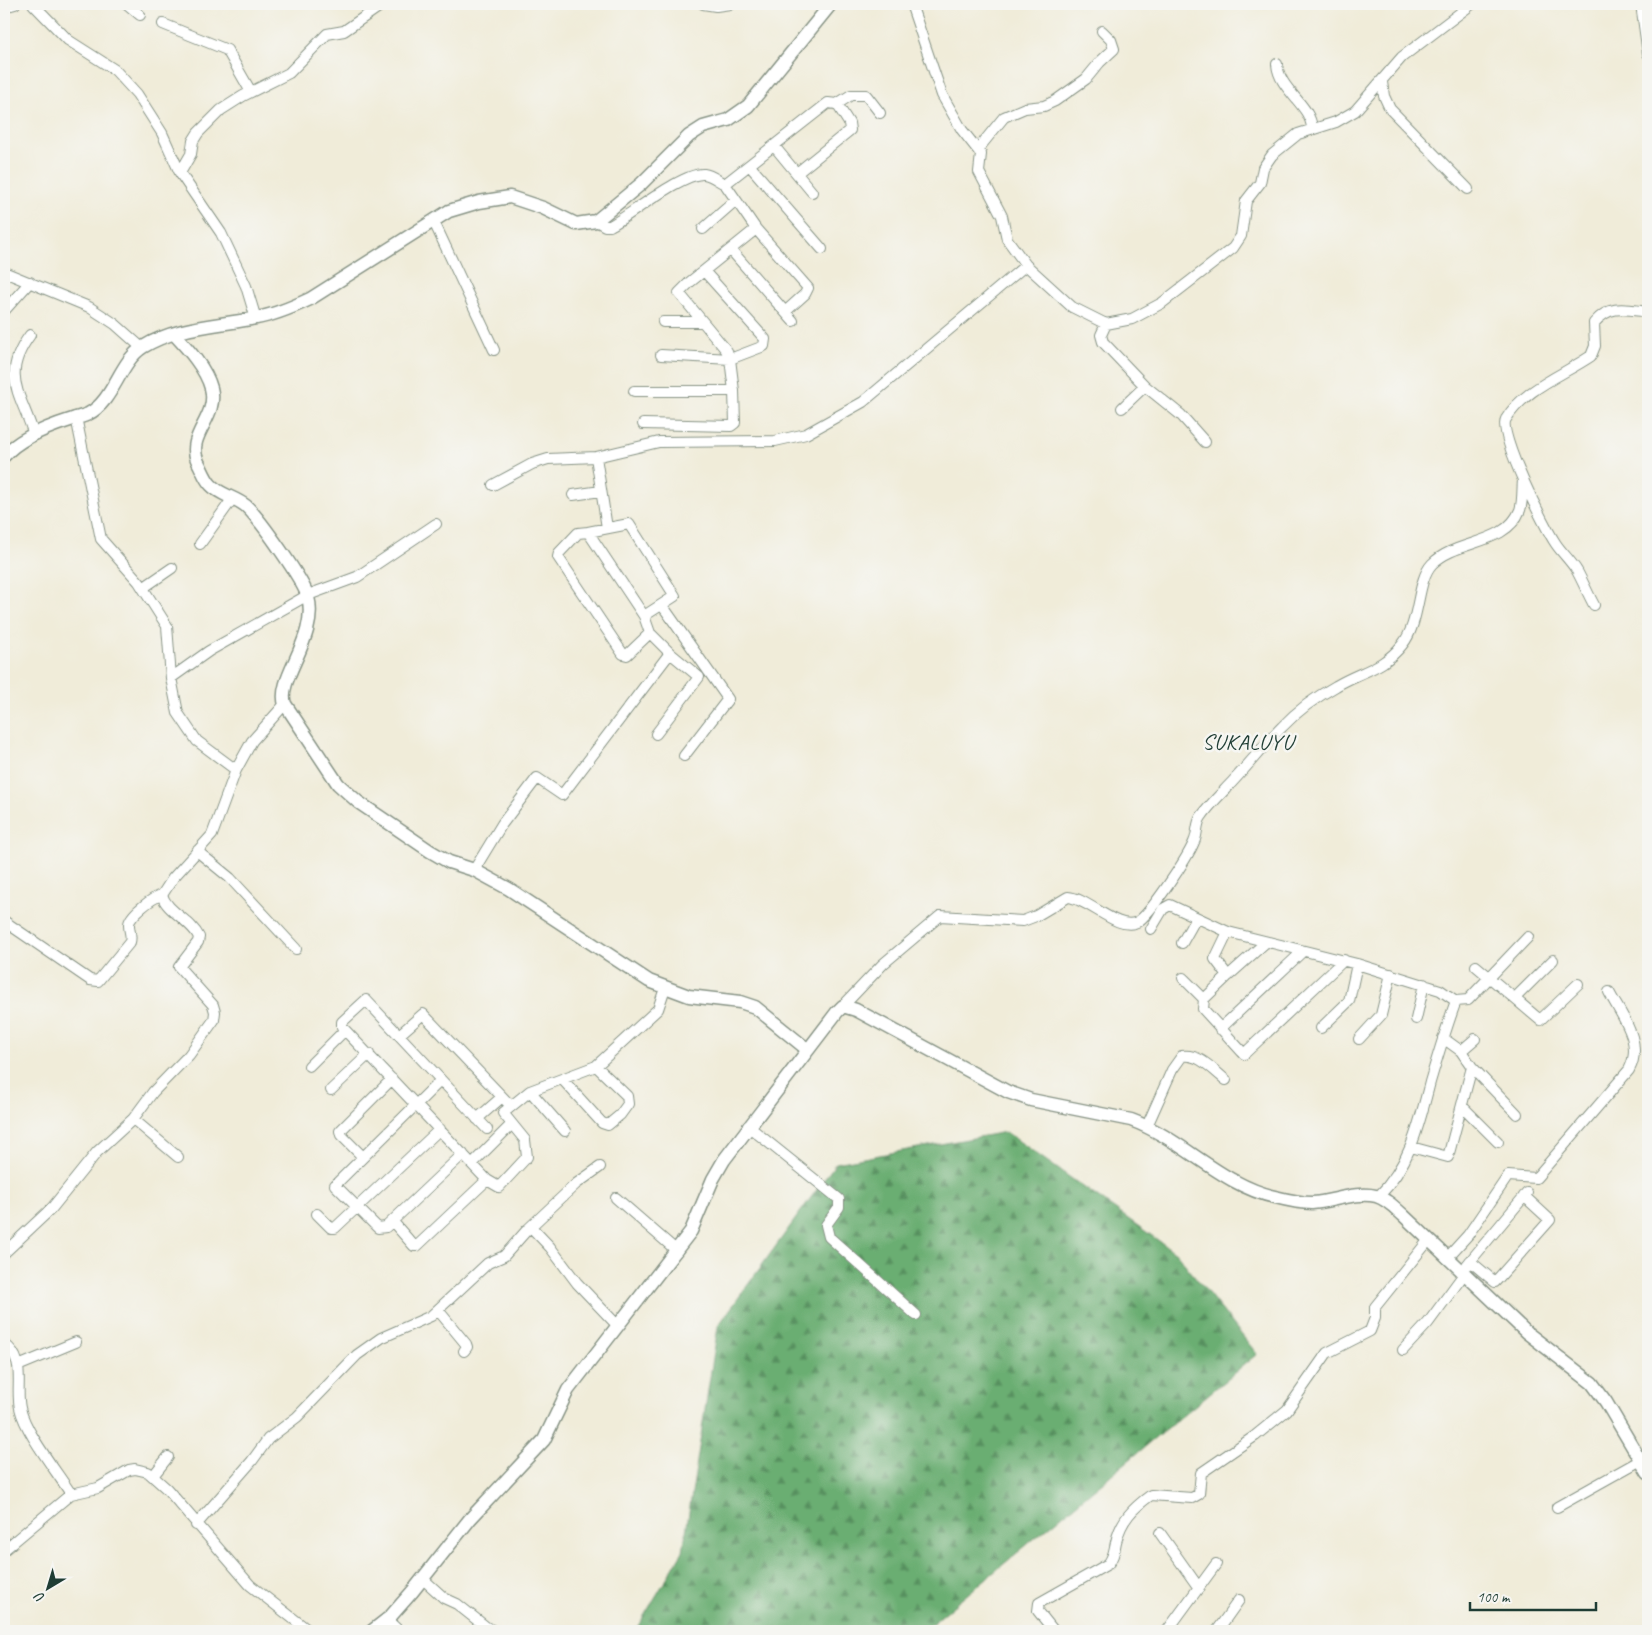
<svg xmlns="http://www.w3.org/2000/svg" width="1652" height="1635" viewBox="0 0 1652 1635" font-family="Caveat,sans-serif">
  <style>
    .forest { fill: url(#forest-firs); stroke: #447653 }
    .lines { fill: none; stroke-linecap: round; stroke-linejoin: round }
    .minor-casing { stroke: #889486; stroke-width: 12 }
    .tertiary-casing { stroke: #889486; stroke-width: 15 }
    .minor { stroke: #fff; stroke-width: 10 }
    .tertiary { stroke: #fff; stroke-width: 12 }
    .labels { text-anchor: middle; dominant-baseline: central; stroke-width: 5; stroke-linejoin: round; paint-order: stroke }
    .quarter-label { font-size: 22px; letter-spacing: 1px; fill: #1f3d34; stroke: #f6f6f2 }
  </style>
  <defs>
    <pattern id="forest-firs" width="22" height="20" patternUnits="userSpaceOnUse" patternTransform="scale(1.25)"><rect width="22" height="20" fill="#6aae72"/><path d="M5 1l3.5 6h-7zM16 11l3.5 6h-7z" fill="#578f5e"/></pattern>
  </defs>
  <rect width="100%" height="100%" fill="#f6f6f2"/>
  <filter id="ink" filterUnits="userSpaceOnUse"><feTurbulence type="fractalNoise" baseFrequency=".02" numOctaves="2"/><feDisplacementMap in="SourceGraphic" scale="10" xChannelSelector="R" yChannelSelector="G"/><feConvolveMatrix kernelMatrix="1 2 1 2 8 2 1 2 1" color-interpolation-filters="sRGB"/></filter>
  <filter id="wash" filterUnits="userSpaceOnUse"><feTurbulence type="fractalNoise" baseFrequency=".0096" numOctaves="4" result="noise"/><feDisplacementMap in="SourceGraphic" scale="20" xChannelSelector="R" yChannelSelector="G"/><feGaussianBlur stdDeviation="1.12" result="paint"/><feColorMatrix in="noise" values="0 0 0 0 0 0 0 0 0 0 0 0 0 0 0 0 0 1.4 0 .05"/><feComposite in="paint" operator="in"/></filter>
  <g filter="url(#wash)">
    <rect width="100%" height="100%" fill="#f0ecd9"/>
    <!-- forest -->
    <path class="forest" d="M 1006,1132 L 1176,1253 L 1257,1354 L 923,1631 L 635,1631 L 683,1551 L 718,1326 L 836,1163 Z"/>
  </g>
  <g filter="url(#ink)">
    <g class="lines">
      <!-- minor casing -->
      <g class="minor-casing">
        <path id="minor" d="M 33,4 L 68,40 L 115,70 L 137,94 L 162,133 L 180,173 L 221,233 L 246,286 L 256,319
          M 127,4 L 140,15
          M 703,4 L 716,6 L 730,4
          M 911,4 L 942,95 L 962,130 L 981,154 L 979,172 L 1002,216 L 1007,239 L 1026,265 L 1072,307 L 1106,324 L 1132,319 L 1162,303 L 1233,248 L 1241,236 L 1246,201 L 1260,183 L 1263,168 L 1272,155 L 1298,134 L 1336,122 L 1355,111 L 1402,57 L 1472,4
          M 1641,4 L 1648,54
          M 4,7 L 15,4
          M 163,24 L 227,50 L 251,92
          M 1277,64 C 1279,90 1310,104 1312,128
          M 1382,82 L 1384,96 L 1390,109 L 1468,189
          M 837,104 L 851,95 L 866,95 L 880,113
          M 774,146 L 812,192
          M 978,149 L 1004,117 L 1025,108 L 1044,106 L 1055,101 L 1086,79 L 1100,62 L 1114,49 L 1111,40 L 1102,31
          M 750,166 L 822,249
          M 180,173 L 191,154 L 193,141 L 198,133 L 221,110 L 243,96 L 289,73 L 327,34 L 344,31 L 383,4
          M 596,221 L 605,226 L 610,226 C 631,215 683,172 704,174 C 712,175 718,181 725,184
          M 434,222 L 494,350
          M 703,229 L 736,200
          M 731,250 L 793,321
          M 704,271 L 765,339 L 764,346 L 730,359 L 727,351 L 679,293 L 690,282 L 756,229
          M 4,272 L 89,307 L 115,324 L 142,348
          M 4,311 L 30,282
          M 785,312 L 805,294 L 808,288 L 756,229 L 725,184 L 828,103 L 837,104 L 849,123 L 850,130 L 797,173
          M 663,322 L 702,322
          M 1106,324 L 1101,335 L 1103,342 L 1145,386 L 1181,415 L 1205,442
          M 30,335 C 0,376 21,393 34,435
          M 634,391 L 734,391
          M 1122,408 L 1145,386
          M 76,417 L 101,539 L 139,582 L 167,626 L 171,678 L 178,713 L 197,741 L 236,770
          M 643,424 L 731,426 L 735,423 L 734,391 L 730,359 L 661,355
          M 596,457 L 607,528
          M 493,485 L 532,464 L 548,459 L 596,457 L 659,442 L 775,441 L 806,434 L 863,402 L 1026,265
          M 573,495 L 601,491
          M 588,532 L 578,533 L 559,553 L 558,557 L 623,654 L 627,655 L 650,633 L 644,616 L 675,596 L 629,524 L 588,532 L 644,616
          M 200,544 L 233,498
          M 143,588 L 172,568
          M 662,605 L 728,699 L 684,756
          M 1594,605 C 1588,594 1583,582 1577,571 C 1571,561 1562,553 1556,544 C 1545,528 1497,433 1506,419 C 1524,389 1563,375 1591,356 L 1595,346 L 1594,323 C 1610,304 1625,309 1648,312
          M 171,678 L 209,651 L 308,595 L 357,577 L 436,524
          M 656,734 L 699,677 L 670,653
          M 197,851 L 230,878 L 296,949
          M 474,870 L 502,824 L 537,778 L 562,795 L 670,653 L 650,633
          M 4,921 L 90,980 L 98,981 L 130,942 C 132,935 129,932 129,925 C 128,916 153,897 162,895
          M 1151,929 L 1163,909 L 1170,905 L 1228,932 L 1357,964 L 1440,990 L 1456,1001 C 1446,1028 1438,1055 1430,1082 C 1419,1125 1410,1165 1378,1197
          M 1182,943 L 1196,918
          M 1476,966 L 1540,1020 L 1578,984
          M 1228,976 L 1266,942
          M 1183,978 L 1204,999 L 1228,976 L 1215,959 L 1228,932
          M 1515,998 L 1553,960
          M 1204,999 L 1203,1009 L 1244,1054 L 1344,960
          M 1456,1001 L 1468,1000 L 1528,937
          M 843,1006 L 883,964 L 940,916 L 1023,921 L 1036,916 L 1068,897 C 1088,898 1118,932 1137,922 C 1150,915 1188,857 1194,842 C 1198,834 1196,824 1201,817 C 1210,804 1223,792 1234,780 C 1250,763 1265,744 1282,727 C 1298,710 1316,697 1336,686 C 1361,671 1383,669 1402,645 C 1421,622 1416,581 1432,564 C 1456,539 1506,546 1520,510 C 1523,502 1522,490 1523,480
          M 1416,1019 L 1424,984
          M 1321,1028 L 1349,1001 L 1357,964
          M 1220,1029 L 1303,951
          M 399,1035 L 423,1014 L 511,1106
          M 1443,1038 L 1461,1051 L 1475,1039
          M 1359,1039 L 1381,1015 L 1391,974
          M 309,1066 L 345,1030
          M 1472,1067 L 1517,1114
          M 562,1079 L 602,1123 L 608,1125 L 620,1115 L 628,1104 L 627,1096 L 596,1066
          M 441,1080 L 335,1185 L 378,1228 L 386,1227 L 463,1154
          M 331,1090 L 369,1054
          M 530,1091 L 565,1131
          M 1462,1106 L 1498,1142
          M 133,1119 L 178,1157
          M 477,1119 L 502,1097
          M 748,1126 L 839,1199 L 839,1207 L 826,1225 L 829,1237 L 916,1315
          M 1147,1126 L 1172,1070 L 1182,1056 C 1199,1053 1213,1070 1226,1080
          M 487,1129 L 366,1000 L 342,1022 L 342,1027 L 487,1180
          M 1411,1147 L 1448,1157 L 1472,1067 L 1461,1051
          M 362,1156 L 341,1135 L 340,1131 L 392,1079
          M 472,1164 L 512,1124
          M 616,1198 L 677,1251
          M 317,1214 L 331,1228 L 335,1228 L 440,1129
          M 393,1222 L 414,1246 L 417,1246 L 487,1180 L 499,1187 L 527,1157 L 525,1140 L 503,1113 L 530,1091 L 596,1066 L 658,1009 L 665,988
          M 531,1227 L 550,1247 L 577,1283 L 618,1326
          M 4,1253 L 52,1208 L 97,1152 L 133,1119 L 153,1092 L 189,1055 L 214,1020 L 215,1012 L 213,1005 L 179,967 L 198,942 L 199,937 C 191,920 167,912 162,895 L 173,878 L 212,835 L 236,770 L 252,741 L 285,704
          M 1447,1258 L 1468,1235 L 1508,1176 L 1536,1178 L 1629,1070 C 1644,1042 1622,1017 1609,992
          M 1470,1261 L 1495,1282 L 1550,1220 L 1524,1196
          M 1467,1265 L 1527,1193
          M 438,1310 L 466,1344 L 467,1347 L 464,1351
          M 4,1344 C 27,1359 15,1386 20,1408 C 25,1432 57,1472 71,1494 L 4,1550
          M 1403,1350 L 1428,1323 L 1464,1274
          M 18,1366 L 76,1342
          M 153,1476 L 168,1457
          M 71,1494 L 98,1488 L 129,1470 L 135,1469 L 148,1472 L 167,1489 L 250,1585 L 309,1631
          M 1557,1507 L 1641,1460
          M 196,1525 L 252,1461 L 268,1439 L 297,1417 L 357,1355 L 381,1338 L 431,1316 L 488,1263 L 504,1256 L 527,1230 L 576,1184 L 600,1167
          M 1160,1533 L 1199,1588
          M 422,1578 L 444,1598 L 457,1604 L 486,1627 L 494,1631
          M 386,1619 L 399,1631
          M 1054,1631 L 1038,1611 L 1039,1603 L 1108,1564 C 1114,1557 1114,1551 1116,1542 C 1121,1520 1133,1508 1151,1495 L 1192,1498 L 1199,1494 L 1201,1473 L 1255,1436 L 1287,1410 L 1327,1353 L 1370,1331 L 1375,1318 L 1375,1307 L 1428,1241
          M 1167,1631 L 1216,1564
          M 1217,1631 L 1239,1600"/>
      </g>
      <!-- tertiary casing -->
      <g class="tertiary-casing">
        <path id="tertiary" d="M 175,335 C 188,349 206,369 211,388 C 219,418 185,435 198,462 C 202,469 205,479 211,485 C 220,495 235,497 246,506 C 260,519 303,580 308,597 C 319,637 276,679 285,704 L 338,784 L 358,802 L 430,851 L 449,862 L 474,870 L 509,889 L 649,981 L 689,996 L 740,1002 L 755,1007 L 808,1050
          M 4,456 C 19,438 48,427 70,420 C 76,417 83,417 88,414 C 114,401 119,362 143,347 C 177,326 218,326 256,318 C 275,315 293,307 310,299 L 449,211 L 479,202 L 510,197 L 543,208 L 576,224 L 596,221 L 641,184 L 689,136 L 703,127 L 728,120 L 748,106 L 831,4
          M 372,1631 L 390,1617 L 412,1592 L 470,1519 L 544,1440 L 568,1390 L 691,1231 L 713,1179 L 724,1160 L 837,1012 L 843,1006 L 856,1010 L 1008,1092 L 1031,1100 L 1131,1120 C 1183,1139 1221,1185 1275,1197 C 1287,1200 1300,1203 1312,1203 C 1332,1202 1356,1191 1376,1196 C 1387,1199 1396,1209 1404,1216 L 1526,1332 L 1592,1383 L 1606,1402 L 1648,1473"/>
      </g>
      <!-- minor -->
      <use href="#minor" class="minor"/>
      <!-- tertiary -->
      <use href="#tertiary" class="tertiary"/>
    </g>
  </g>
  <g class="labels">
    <!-- quarter labels -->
    <g class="quarter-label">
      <text x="1248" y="742">SUKALUYU</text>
    </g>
  </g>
  <!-- margin -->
  <rect width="1652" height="1635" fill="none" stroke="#f6f6f2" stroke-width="20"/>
  <!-- north arrow -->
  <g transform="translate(48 1588) rotate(218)" stroke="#f6f6f2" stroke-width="4" paint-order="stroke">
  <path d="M0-4L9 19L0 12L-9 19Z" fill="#1f3d34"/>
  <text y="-8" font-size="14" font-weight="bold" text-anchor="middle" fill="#1f3d34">U</text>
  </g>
  <!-- scale -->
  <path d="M1470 1602v8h126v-8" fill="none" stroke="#1f3d34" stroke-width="2.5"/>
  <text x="1477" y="1602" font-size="15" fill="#1f3d34" stroke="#f6f6f2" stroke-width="4" paint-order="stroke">100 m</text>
</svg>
